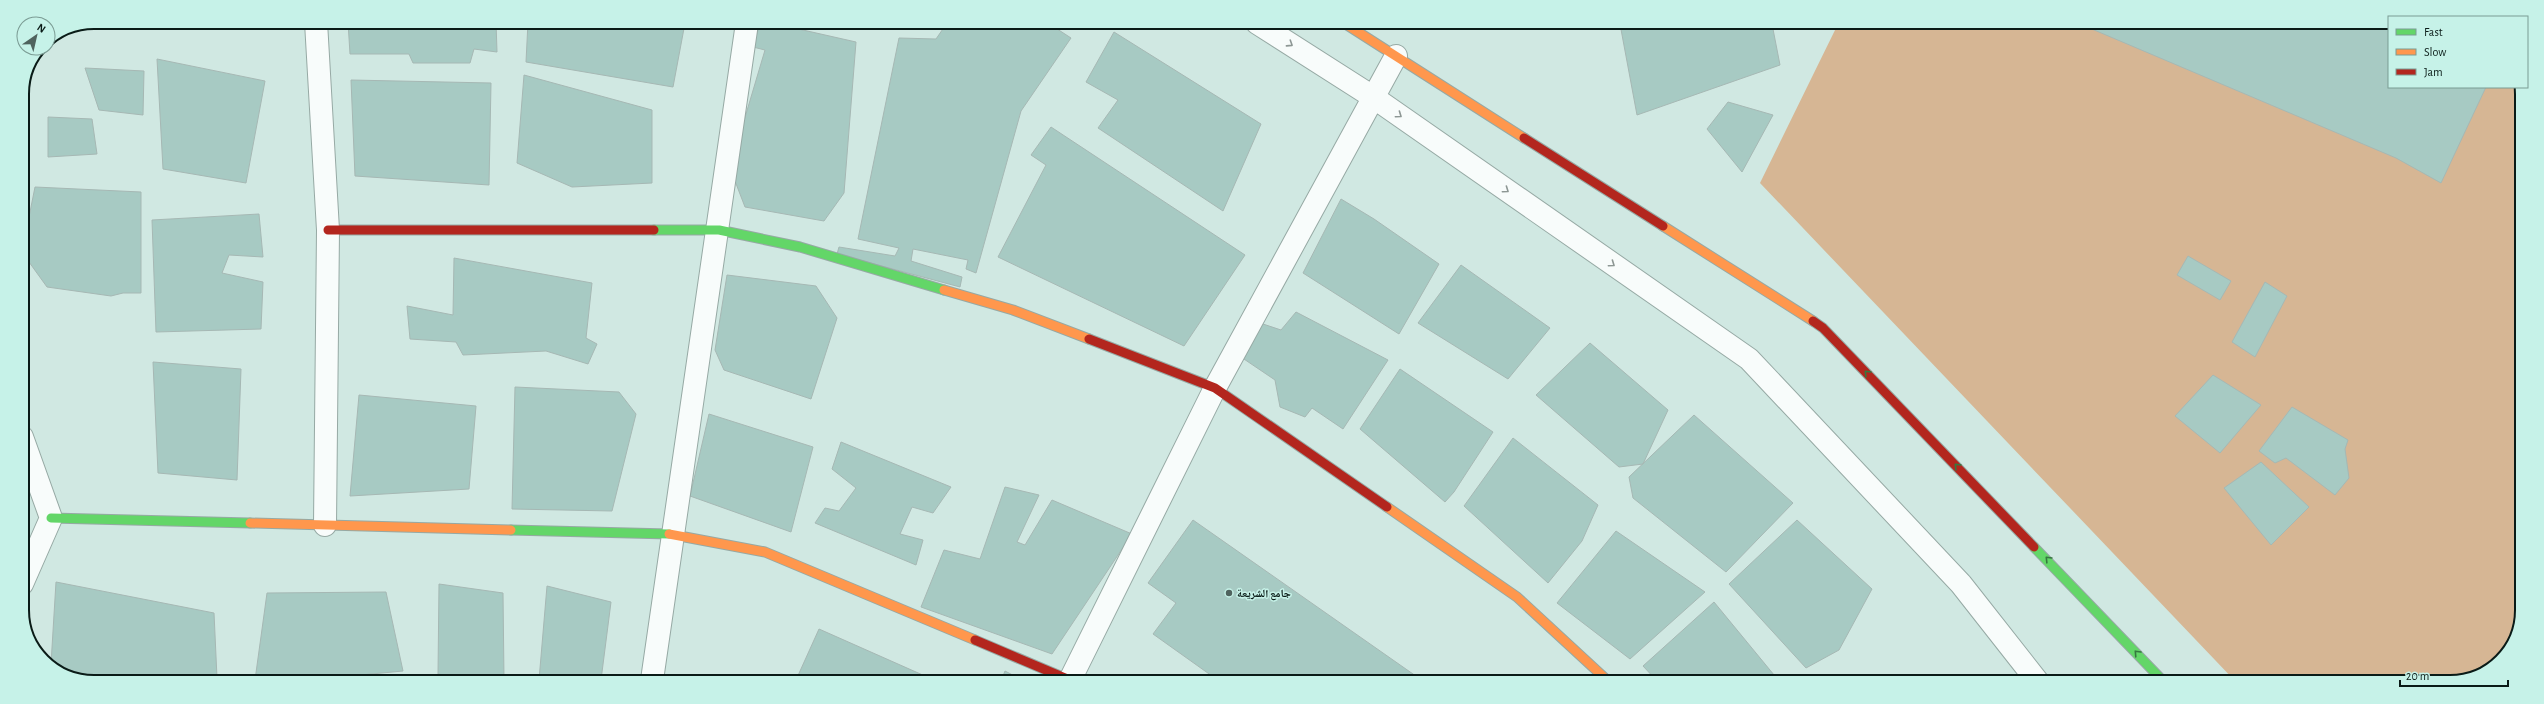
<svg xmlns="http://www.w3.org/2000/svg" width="2544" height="704" viewBox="0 0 2544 704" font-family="'Alegreya Sans','Noto Naskh Arabic',sans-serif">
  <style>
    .forest { fill: #d6b694 }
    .building { fill: #a7cac3; stroke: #a6b8b4 }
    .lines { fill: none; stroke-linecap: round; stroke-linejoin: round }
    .street-casing { stroke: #96a9a4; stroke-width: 24 }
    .fast-casing { stroke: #96a9a4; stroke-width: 11 }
    .slow-casing { stroke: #96a9a4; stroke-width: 11 }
    .jam-casing { stroke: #96a9a4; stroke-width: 11 }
    .street { stroke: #f8fcfb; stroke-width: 22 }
    .fast { stroke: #63d668; stroke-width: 9 }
    .slow { stroke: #ff974d; stroke-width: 9 }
    .jam { stroke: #b3261e; stroke-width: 9 }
    .oneway { stroke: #8d9794 }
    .oneway2 { stroke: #367840 }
    .poi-dot { fill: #4f635e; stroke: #c6f2e8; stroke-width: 1.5 }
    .labels { text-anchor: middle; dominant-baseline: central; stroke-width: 3; stroke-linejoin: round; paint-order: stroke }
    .poi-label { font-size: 11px; font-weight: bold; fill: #0a1b17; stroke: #c6f2e8; text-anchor: start }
    .rim { fill: none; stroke: #0a1b17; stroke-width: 2 }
  </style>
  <rect width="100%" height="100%" fill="#d0e8e2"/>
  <!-- forest -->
  <path class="forest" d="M 1838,24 L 2389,24 L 2389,87 L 2521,87 L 2520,629 L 2494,667 L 2451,682 L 2236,682 L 1760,183 Z"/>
  <!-- building -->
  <path class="building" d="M 348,22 L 496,22 L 497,52 L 474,49 L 470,63 L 413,63 L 409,54 L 350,54 Z
    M 528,22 L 685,23 L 673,87 L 526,62 Z
    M 760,23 L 772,23 L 856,42 L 844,193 L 824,221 L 745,207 L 730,168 L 765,50 L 753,47 Z
    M 947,23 L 1048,23 L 1071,38 L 1021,111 L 976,273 L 966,269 L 968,260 L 913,249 L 911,261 L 962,277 L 960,287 L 837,254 L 839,247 L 895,256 L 899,248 L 858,239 L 899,38 L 936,39 Z
    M 1620,24 L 1772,24 L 1780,65 L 1637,115 Z
    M 2080,24 L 2389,24 L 2389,87 L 2486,87 L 2441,183 L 2396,158 Z
    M 1114,32 L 1261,124 L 1223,211 L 1098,128 L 1118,100 L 1086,82 Z
    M 157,59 L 265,81 L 246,183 L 163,169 Z
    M 85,68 L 144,71 L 143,115 L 99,110 Z
    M 524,75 L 652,110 L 652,183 L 572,187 L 517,163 Z
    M 351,80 L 491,83 L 489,185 L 355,176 Z
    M 1728,102 L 1773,115 L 1742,172 L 1707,129 Z
    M 48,117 L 92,119 L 97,154 L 48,157 Z
    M 1051,127 L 1245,255 L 1184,346 L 998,257 L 1046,165 L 1031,155 Z
    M 35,187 L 141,192 L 141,293 L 123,293 L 111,296 L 47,287 L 29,262 L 29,217 Z
    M 1341,199 L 1374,219 L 1439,264 L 1399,334 L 1303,273 Z
    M 259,214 L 263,257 L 229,255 L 222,273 L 263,282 L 261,329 L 156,332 L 152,220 Z
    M 2188,256 L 2231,281 L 2220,300 L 2177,275 Z
    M 454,258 L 592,283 L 586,338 L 597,344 L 588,364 L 546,351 L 463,355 L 456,342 L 410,339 L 407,306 L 453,315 Z
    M 1461,265 L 1550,328 L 1508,379 L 1418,323 Z
    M 727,275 L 816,286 L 837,318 L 811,399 L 724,370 L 715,350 Z
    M 2265,282 L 2287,296 L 2255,357 L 2232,342 Z
    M 1296,312 L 1388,360 L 1343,429 L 1312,408 L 1305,417 L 1280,407 L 1275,380 L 1238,355 L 1257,322 L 1281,330 Z
    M 1590,343 L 1668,410 L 1643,464 L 1619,467 L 1536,395 Z
    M 153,362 L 241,369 L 237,480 L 158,473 Z
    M 1400,369 L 1493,432 L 1454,492 L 1445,502 L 1360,429 Z
    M 2213,375 L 2261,405 L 2220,453 L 2175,416 Z
    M 515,387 L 619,392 L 636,414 L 612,511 L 512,509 Z
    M 359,395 L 476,406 L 469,489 L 350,496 Z
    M 2292,407 L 2348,440 L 2345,449 L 2349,478 L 2335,495 L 2286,458 L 2275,463 L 2259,451 Z
    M 709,414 L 813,447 L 791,532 L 690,496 Z
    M 1694,415 L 1793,503 L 1726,572 L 1633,498 L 1629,477 Z
    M 1513,438 L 1598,505 L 1582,541 L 1548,583 L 1464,506 Z
    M 841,442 L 951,487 L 933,513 L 912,507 L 900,534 L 923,540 L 916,565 L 815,523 L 825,508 L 839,511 L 856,488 L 832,469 Z
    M 2261,462 L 2309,507 L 2271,545 L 2224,488 Z
    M 1005,487 L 1039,495 L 1017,542 L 1025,545 L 1052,500 L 1132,534 L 1052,654 L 921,607 L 944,550 L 980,559 Z
    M 1193,520 L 1423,681 L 1219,681 L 1153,634 L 1176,603 L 1148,583 Z
    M 1797,520 L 1872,589 L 1839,650 L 1806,668 L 1729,584 Z
    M 1616,531 L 1705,592 L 1630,659 L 1557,603 Z
    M 56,582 L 214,613 L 217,678 L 71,677 L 51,664 Z
    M 439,584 L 503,593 L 504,680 L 470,680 L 438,674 Z
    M 547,586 L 611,602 L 601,680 L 539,680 Z
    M 386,592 L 403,671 L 308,680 L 255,680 L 267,593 Z
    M 1714,602 L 1779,681 L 1657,681 L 1643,666 Z
    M 819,629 L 934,680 L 796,680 Z
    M 1005,671 L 1024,681 L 1001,681 Z"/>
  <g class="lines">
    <!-- street casing -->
    <g class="street-casing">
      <path id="street" d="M 316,22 L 328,230 L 325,525
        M 1257,23 L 1373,97 L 1749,359 L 1961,584 L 2038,682
        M 22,437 L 51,518 L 22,584
        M 652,680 L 747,23
        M 1070,680 L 1215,388 L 1396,56"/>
    </g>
    <!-- fast casing -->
    <g class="fast-casing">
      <path id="fast" d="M 654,230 L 719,230 L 800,247 L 944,290
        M 51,518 L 250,523
        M 511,530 L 669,534
        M 2034,547 L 2164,682"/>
    </g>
    <!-- slow casing -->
    <g class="slow-casing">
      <path id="slow" d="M 1344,23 L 1524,138
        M 1663,226 L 1813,321
        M 944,290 L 1013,310 L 1089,339
        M 1387,507 L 1517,597 L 1608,681
        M 250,523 L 511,530
        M 669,534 L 765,552 L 975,640"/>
    </g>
    <!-- jam casing -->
    <g class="jam-casing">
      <path id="jam" d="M 1524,138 L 1663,226
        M 328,230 L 654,230
        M 1813,321 L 1823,328 L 2034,547
        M 1089,339 L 1215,388 L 1387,507
        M 975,640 L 1072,681"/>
    </g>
    <!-- street -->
    <use href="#street" class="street"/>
    <!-- fast -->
    <use href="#fast" class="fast"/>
    <!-- slow -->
    <use href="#slow" class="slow"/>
    <!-- jam -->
    <use href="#jam" class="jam"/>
  </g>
  <!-- one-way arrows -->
  <defs><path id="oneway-chevron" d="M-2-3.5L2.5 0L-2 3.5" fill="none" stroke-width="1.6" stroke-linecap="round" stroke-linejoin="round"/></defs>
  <g class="oneway">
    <use href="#oneway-chevron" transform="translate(1290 44) rotate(33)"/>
    <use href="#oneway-chevron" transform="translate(1399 115) rotate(35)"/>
    <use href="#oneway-chevron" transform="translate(1506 190) rotate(35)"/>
    <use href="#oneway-chevron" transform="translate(1612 264) rotate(35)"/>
  </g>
  <g class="oneway2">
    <use href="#oneway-chevron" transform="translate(1867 373) rotate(-134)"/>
    <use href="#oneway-chevron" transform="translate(1957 466) rotate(-134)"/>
    <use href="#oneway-chevron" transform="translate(2048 559) rotate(-134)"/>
    <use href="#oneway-chevron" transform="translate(2137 653) rotate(-133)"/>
  </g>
  <!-- markers -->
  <circle class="poi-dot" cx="1229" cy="593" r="4"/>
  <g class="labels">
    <!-- poi labels -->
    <g class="poi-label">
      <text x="1237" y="593">جامع الشريعة</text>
    </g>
  </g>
  <!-- crop -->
  <path d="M0 0H2544V704H0ZM94 29H2450A65 65 0 0 1 2515 94V610A65 65 0 0 1 2450 675H94A65 65 0 0 1 29 610V94A65 65 0 0 1 94 29Z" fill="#c6f2e8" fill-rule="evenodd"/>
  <path class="rim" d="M94 29H2450A65 65 0 0 1 2515 94V610A65 65 0 0 1 2450 675H94A65 65 0 0 1 29 610V94A65 65 0 0 1 94 29Z"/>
  <!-- legend -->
  <rect x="2388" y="16" width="140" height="72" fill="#c6f2e8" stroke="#7b9c94"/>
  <rect x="2396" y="29" width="20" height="6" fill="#63d668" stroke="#7b9c94"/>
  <text x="2424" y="36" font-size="12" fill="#0a1b17">Fast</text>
  <rect x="2396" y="49" width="20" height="6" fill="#ff974d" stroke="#7b9c94"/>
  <text x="2424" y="56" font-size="12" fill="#0a1b17">Slow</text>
  <rect x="2396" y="69" width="20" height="6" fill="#b3261e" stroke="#7b9c94"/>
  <text x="2424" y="76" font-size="12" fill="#0a1b17">Jam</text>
  <!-- north arrow -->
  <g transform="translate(36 36) rotate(34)"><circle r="19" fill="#c6f2e8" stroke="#7b9c94"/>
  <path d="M0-3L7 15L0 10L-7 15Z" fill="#4f635e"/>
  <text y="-6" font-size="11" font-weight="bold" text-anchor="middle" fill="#0a1b17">N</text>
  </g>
  <!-- scale -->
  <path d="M2400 680v6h108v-6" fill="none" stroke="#0a1b17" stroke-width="2"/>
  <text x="2406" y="680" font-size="12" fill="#0a1b17" stroke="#c6f2e8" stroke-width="3" paint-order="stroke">20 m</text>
</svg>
